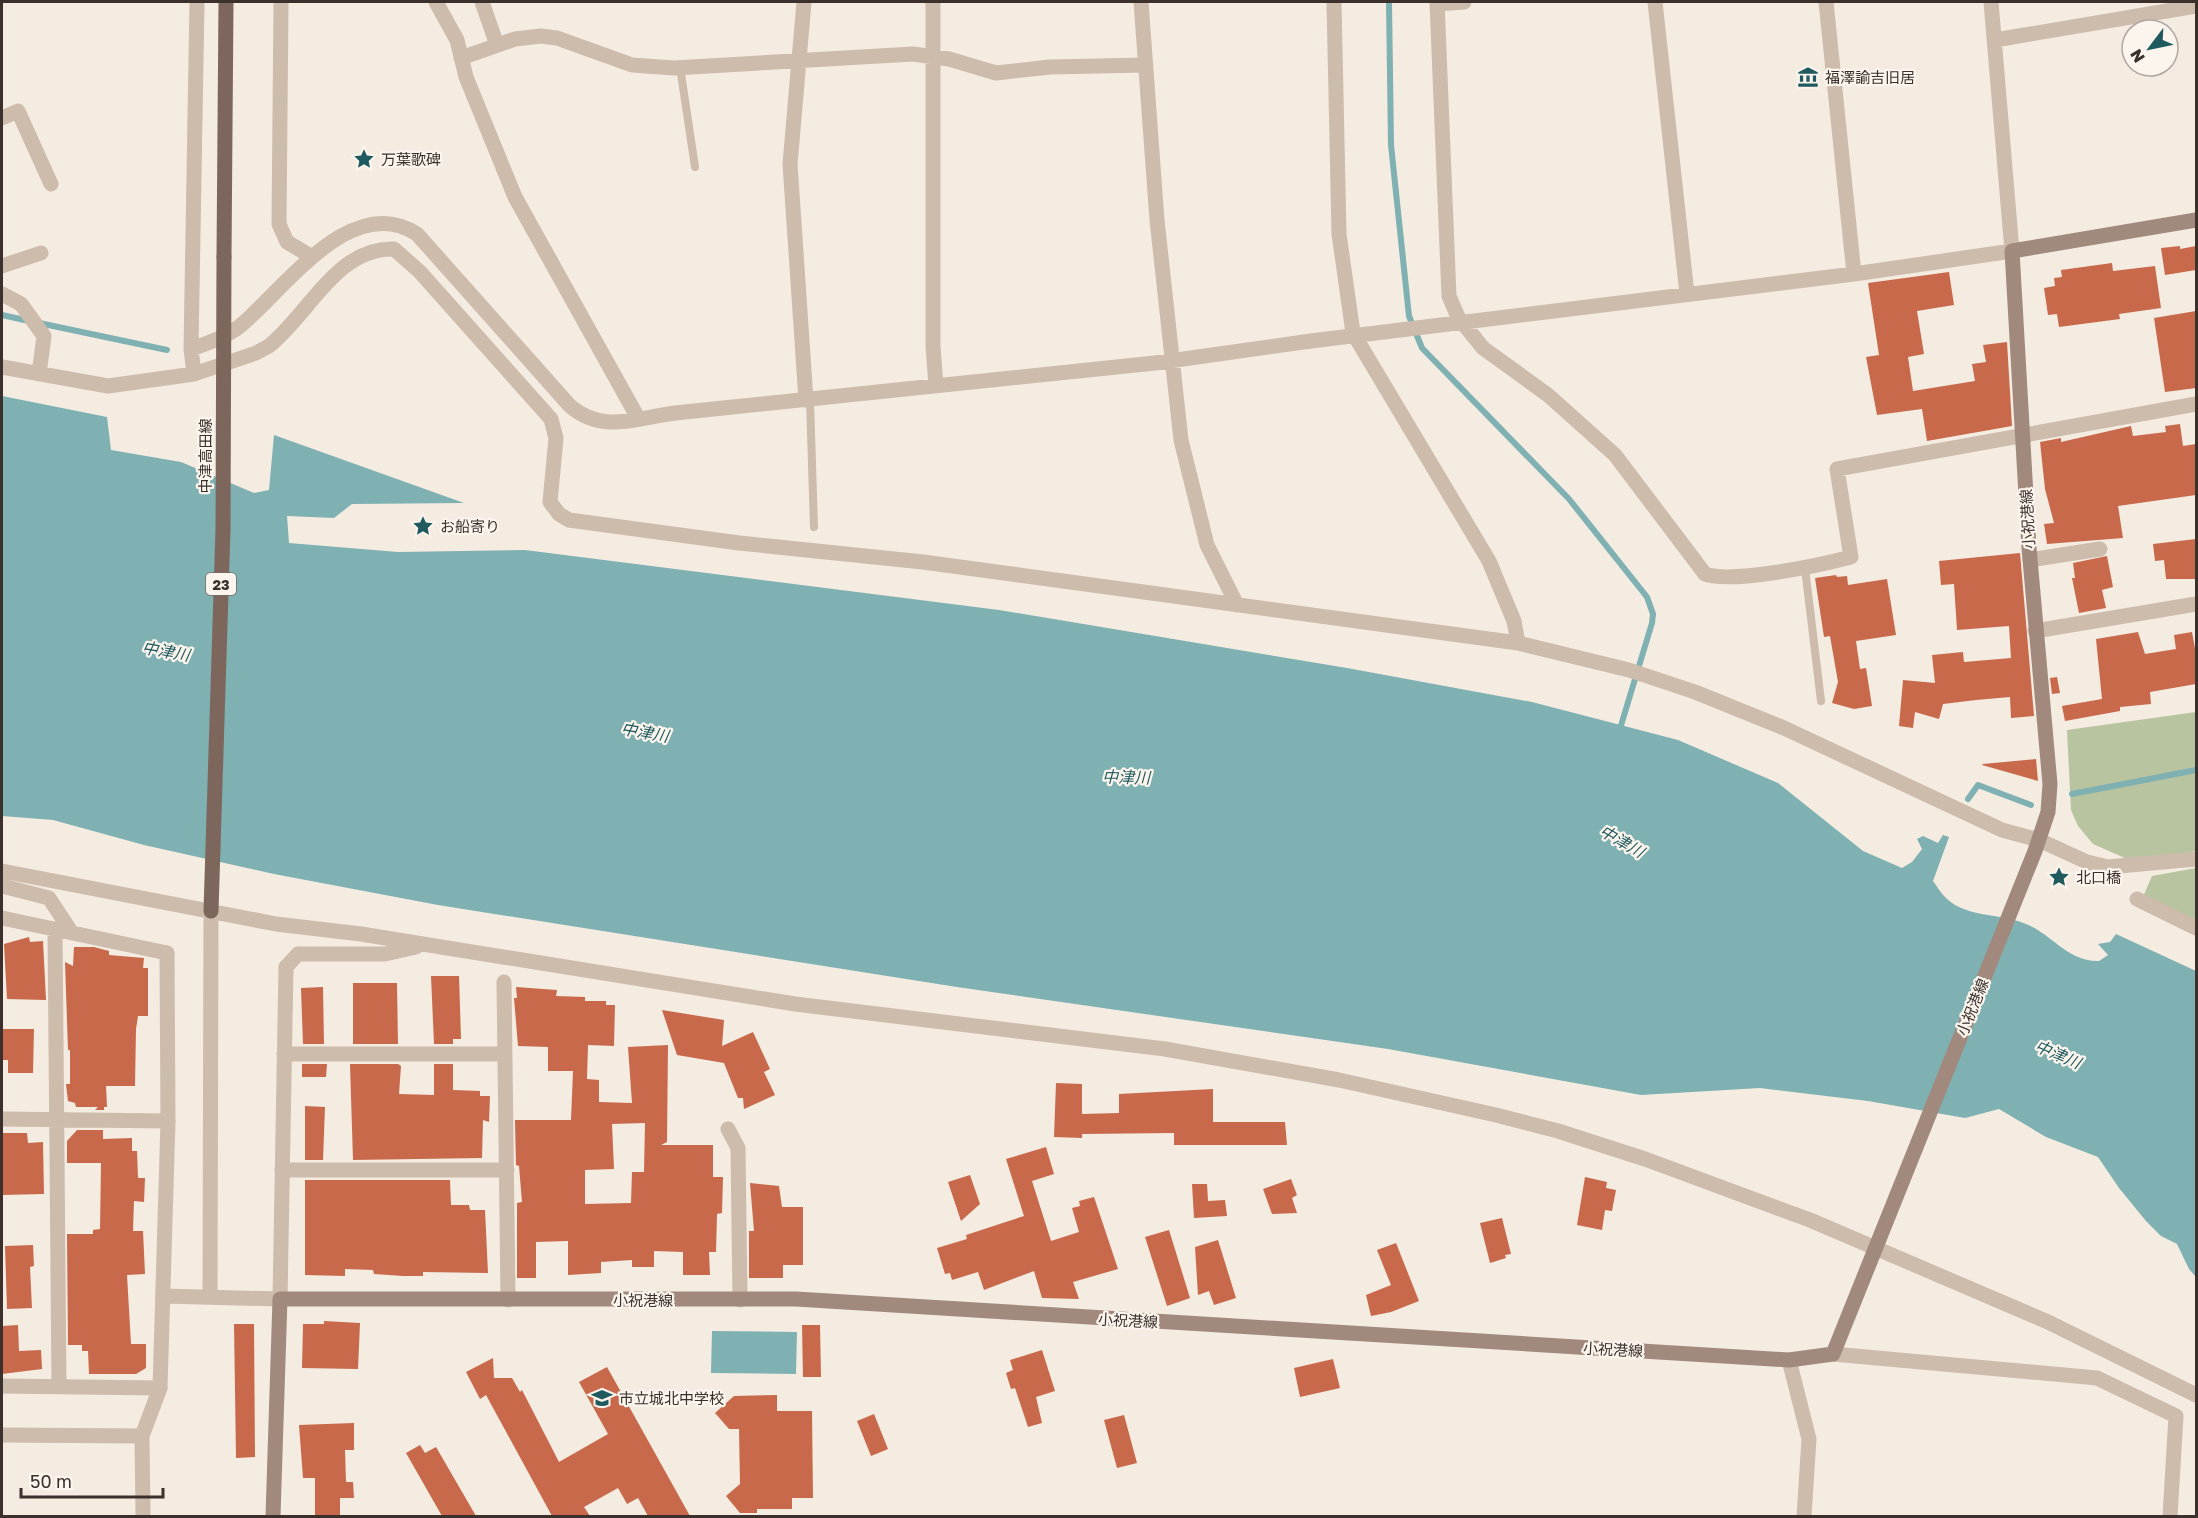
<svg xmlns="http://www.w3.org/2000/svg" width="2198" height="1518" viewBox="0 0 2198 1518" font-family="'Golos Text','Noto Sans JP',sans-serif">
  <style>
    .green { fill: #b8c4a0 }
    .water { fill: #7fb0b2 }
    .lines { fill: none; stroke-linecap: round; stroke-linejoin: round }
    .stream { stroke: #7fb0b2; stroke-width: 6 }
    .building { fill: #c8694b; fill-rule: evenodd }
    .service { stroke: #cdbbac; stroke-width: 8 }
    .minor { stroke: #cdbbac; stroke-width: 15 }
    .tertiary { stroke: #cdbbac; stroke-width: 15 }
    .secondary { stroke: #a18a7d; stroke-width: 15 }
    .primary { stroke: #7d675c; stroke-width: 15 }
    .primary-bridge { stroke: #7d675c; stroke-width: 15 }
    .labels { text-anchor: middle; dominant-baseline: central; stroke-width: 4.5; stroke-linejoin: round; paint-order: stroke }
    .shield { fill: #fbf5ee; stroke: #756b66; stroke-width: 1.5 }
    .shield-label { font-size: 14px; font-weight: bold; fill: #3b302b }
    .poi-label { font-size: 15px; fill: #3b302b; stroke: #fbf5ee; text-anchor: start }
    .street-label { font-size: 15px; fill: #3b302b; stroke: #fbf5ee }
    .water-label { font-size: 16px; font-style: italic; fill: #1f5a5e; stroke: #fbf5ee }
  </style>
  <rect width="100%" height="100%" fill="#f4ebe1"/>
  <!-- green -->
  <path class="green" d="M 2196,712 L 2196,851 L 2150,859 L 2127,859 L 2093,844 L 2078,826 L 2071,810 L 2067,730 Z
    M 2196,868 L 2196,924 L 2142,899 L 2152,876 Z"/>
  <!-- water -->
  <path class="water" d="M 2,396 L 107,417 L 111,450 L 181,462 L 254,493 L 269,490 L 274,435 L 464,503 L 352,504 L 334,518 L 287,516 L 289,543 L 398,552 L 525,550 L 999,610 L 1347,668 L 1532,702 L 1678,740 L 1778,783 L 1863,851 L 1902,868 L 1912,862 L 1922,849 L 1917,839 L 1923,836 L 1938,843 L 1943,835 L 1949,837 L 1933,881 C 1940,891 1944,898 1955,905 C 1976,917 2002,914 2026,924 C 2053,935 2068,962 2099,961 L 2108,955 L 2098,944 L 2110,942 L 2116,934 L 2196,971 L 2196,1277 L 2189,1269 L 2177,1244 L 2161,1236 L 2146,1221 L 2119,1188 L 2098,1157 L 2046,1137 L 1999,1109 L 1965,1118 L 1868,1101 L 1760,1088 L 1641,1095 L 1388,1049 L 957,987 L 438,905 L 274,874 L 144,845 L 53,820 L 2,816 Z
    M 712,1331 L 797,1332 L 796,1374 L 711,1373 Z"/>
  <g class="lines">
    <!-- stream -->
    <path class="stream" d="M 1389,2 L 1391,145 L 1409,316 L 1422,348 L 1569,499 L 1647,597 L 1653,614 L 1652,623 L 1619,732
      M 2,315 L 29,321
      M 39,323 L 167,350
      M 2072,794 L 2196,770
      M 1968,799 L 1978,785 L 2031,805"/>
  </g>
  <!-- building -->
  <path class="building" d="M 2180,246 L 2180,249 L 2196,246 L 2196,270 L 2165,275 L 2161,248 Z
    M 2112,263 L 2113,271 L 2155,266 L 2161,308 L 2119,314 L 2120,319 L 2059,327 L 2057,314 L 2048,315 L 2044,288 L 2055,286 L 2054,278 L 2062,277 L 2061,270 Z
    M 1949,272 L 1954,305 L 1917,311 L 1924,354 L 1908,357 L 1913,391 L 1975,381 L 1972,364 L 1986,362 L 1983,345 L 2007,342 L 2012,426 L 1927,441 L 1922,409 L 1877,415 L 1866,357 L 1879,355 L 1868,283 Z
    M 2196,311 L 2196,388 L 2165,392 L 2154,318 Z
    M 2180,424 L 2183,446 L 2196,444 L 2196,495 L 2118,506 L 2123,538 L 2047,544 L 2044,524 L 2054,523 L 2045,489 L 2040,442 L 2061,438 L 2061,442 L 2131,426 L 2133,436 L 2166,432 L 2165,426 Z
    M 2196,539 L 2196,579 L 2166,579 L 2164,560 L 2155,561 L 2153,544 Z
    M 2020,553 L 2034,716 L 2011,718 L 2010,697 L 1976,700 L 1943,704 L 1939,719 L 1915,712 L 1913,728 L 1899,726 L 1903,680 L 1935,683 L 1932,655 L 1963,652 L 1964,662 L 2011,658 L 2009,626 L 1957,630 L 1954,584 L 1941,585 L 1939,561 Z
    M 2107,556 L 2113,587 L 2102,590 L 2106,608 L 2079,613 L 2072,578 L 2075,578 L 2073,563 Z
    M 1836,575 L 1837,577 L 1847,576 L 1848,585 L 1887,579 L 1896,635 L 1856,641 L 1860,669 L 1866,668 L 1872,706 L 1854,709 L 1832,703 L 1838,682 L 1830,636 L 1824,637 L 1815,578 Z
    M 2138,632 L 2145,654 L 2176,649 L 2174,635 L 2192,632 L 2196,654 L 2196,684 L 2150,692 L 2151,704 L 2120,707 L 2120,711 L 2065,721 L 2062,706 L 2102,699 L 2096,639 Z
    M 2057,677 L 2060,693 L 2052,694 L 2050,678 Z
    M 2036,759 L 2038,781 L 1982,765 L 1983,764 Z
    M 29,937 L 30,942 L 43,941 L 46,1000 L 7,999 L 4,944 Z
    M 74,947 L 94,947 L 109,951 L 109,955 L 144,958 L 143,968 L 148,968 L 148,1016 L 138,1016 L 136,1029 L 135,1086 L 106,1086 L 107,1107 L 104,1107 L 104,1110 L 95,1110 L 98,1107 L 76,1107 L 75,1103 L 68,1101 L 66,1084 L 70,1084 L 70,1050 L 68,1050 L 65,962 L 73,966 Z
    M 431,976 L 459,976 L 461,1039 L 453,1039 L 453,1044 L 434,1044 Z
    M 353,983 L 397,983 L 398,1044 L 353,1044 Z
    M 323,987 L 324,1044 L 303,1044 L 301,988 Z
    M 516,987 L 557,990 L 556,996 L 585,997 L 585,1001 L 606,1001 L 606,1005 L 615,1005 L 614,1046 L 588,1045 L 587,1079 L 599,1080 L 599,1102 L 632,1103 L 628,1047 L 668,1045 L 667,1142 L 661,1145 L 713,1145 L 713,1177 L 723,1177 L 722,1213 L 717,1214 L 716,1252 L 709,1252 L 710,1275 L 683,1275 L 683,1252 L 654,1251 L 654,1267 L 632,1267 L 632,1260 L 601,1262 L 601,1273 L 568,1275 L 568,1241 L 536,1242 L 536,1278 L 517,1278 L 517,1203 L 522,1202 L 519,1166 L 516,1165 L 515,1120 L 571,1120 L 573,1071 L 548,1071 L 548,1047 L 518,1046 L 514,998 L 517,998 ZM 645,1123 L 644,1172 L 632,1172 L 631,1203 L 585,1204 L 585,1170 L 614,1169 L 612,1124 Z
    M 662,1010 L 724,1020 L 722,1046 L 753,1032 L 770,1069 L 764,1072 L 775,1095 L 744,1109 L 743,1098 L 738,1098 L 724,1063 L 677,1055 Z
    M 3,1029 L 34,1029 L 33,1073 L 8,1073 L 8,1060 L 2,1060 Z
    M 302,1064 L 327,1064 L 326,1077 L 302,1077 Z
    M 350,1064 L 398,1064 L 401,1066 L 399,1094 L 434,1095 L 434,1064 L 453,1064 L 453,1090 L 480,1091 L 480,1096 L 490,1096 L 489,1122 L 483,1120 L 482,1158 L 353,1160 Z
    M 1056,1083 L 1082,1084 L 1082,1114 L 1119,1113 L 1119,1094 L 1213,1089 L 1213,1122 L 1285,1122 L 1287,1145 L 1174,1145 L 1174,1133 L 1082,1134 L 1082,1138 L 1054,1137 Z
    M 305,1106 L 325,1107 L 323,1160 L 305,1160 Z
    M 77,1130 L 103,1130 L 103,1139 L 132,1138 L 132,1151 L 137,1151 L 138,1178 L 145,1178 L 144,1202 L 134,1201 L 133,1231 L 143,1231 L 145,1274 L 127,1275 L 131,1344 L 146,1344 L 146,1368 L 136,1374 L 89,1374 L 88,1351 L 82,1351 L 82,1345 L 68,1345 L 67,1234 L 93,1234 L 93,1230 L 100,1229 L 101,1163 L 67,1163 L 67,1141 Z
    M 2,1133 L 27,1133 L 28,1143 L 43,1142 L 44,1194 L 2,1195 Z
    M 1046,1147 L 1054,1174 L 1032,1181 L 1051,1241 L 1079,1232 L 1072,1208 L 1080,1206 L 1079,1201 L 1094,1197 L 1118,1269 L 1073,1282 L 1079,1299 L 1042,1298 L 1034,1271 L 984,1290 L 978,1272 L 952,1280 L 950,1273 L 945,1274 L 937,1248 L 967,1239 L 966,1235 L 1024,1216 L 1006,1159 Z
    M 970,1175 L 980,1204 L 961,1221 L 948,1182 Z
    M 1585,1177 L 1607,1182 L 1606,1188 L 1616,1190 L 1612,1211 L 1605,1210 L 1602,1230 L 1577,1225 Z
    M 1291,1179 L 1297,1195 L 1292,1198 L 1297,1213 L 1272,1214 L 1263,1189 Z
    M 305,1180 L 450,1180 L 451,1205 L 469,1205 L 470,1210 L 485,1210 L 488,1273 L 423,1272 L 423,1276 L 403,1276 L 374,1274 L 373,1270 L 345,1269 L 345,1276 L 305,1275 Z
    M 750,1183 L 779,1186 L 782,1207 L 803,1207 L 803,1265 L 783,1265 L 783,1278 L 749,1278 L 749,1231 L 754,1231 Z
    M 1192,1184 L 1207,1184 L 1208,1201 L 1225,1200 L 1227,1216 L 1194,1218 Z
    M 1502,1218 L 1511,1254 L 1505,1255 L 1506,1258 L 1490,1263 L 1480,1223 Z
    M 1169,1230 L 1190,1298 L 1167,1306 L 1145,1237 Z
    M 1218,1240 L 1236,1298 L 1214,1305 L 1209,1291 L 1198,1295 L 1195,1247 Z
    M 1396,1243 L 1419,1301 L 1391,1312 L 1371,1316 L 1366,1295 L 1391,1285 L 1377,1250 Z
    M 33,1245 L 34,1266 L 30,1267 L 32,1308 L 7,1309 L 5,1246 Z
    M 324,1321 L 360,1323 L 358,1369 L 302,1368 L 303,1324 L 324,1324 Z
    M 234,1324 L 254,1324 L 255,1457 L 236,1458 Z
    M 18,1325 L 19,1351 L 41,1350 L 42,1369 L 2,1374 L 2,1326 Z
    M 802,1325 L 820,1325 L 821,1377 L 803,1377 Z
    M 1042,1350 L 1055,1391 L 1036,1397 L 1042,1423 L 1028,1427 L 1015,1388 L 1011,1389 L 1006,1373 L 1013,1370 L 1010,1360 Z
    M 493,1358 L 494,1378 L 512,1378 L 520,1392 L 522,1390 L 559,1462 L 608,1434 L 579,1382 L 607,1367 L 690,1516 L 648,1516 L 638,1498 L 627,1504 L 618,1488 L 584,1507 L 590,1516 L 552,1516 L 486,1395 L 480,1399 L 466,1372 Z
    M 1333,1359 L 1340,1388 L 1300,1397 L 1294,1368 Z
    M 777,1395 L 777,1411 L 812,1411 L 813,1498 L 792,1498 L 792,1509 L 757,1509 L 757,1513 L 740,1513 L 726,1496 L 740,1484 L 739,1429 L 729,1429 L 715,1413 L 734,1396 Z
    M 874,1414 L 888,1449 L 871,1456 L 857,1421 Z
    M 1124,1415 L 1137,1463 L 1117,1468 L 1104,1420 Z
    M 354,1423 L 354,1450 L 345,1450 L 346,1482 L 353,1482 L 354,1498 L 340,1498 L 340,1516 L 315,1516 L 315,1478 L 303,1478 L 299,1425 Z
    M 420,1445 L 425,1453 L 436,1447 L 476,1516 L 442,1516 L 406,1453 Z"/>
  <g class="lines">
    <!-- service -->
    <path class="service" d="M 680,67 L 695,167
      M 810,400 L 814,527
      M 1805,568 L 1821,701"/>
    <!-- minor -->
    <path class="minor" d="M 281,2 L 279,224 L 287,242 L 312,257
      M 436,2 L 457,40 L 466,77 L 515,197 L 638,418
      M 482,2 L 497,45
      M 804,2 L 790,164 L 806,400
      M 933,2 L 933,346 L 936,386
      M 1141,2 L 1157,220 L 1181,440 L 1207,545 L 1237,605
      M 1334,2 L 1339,234 L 1353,333 L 1489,561 L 1514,621 L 1518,643
      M 1437,2 L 1449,296 L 1458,317 L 1483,348 L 1548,395 L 1615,455 L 1705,574 C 1732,584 1821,565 1851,557 L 1837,469 L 2196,404
      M 1655,2 L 1687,294
      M 1826,2 L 1854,274
      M 1437,4 L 1464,2
      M 1995,40 L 2196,6
      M 461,58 L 515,39 L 541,36 L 557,38 L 632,65 L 674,68 L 913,54 L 949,59 L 996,73 L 1050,67 L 1146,65
      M 2,118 L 18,111 L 51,184
      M 2,266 L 41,253
      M 2,294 L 21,304 L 44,336 L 39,374
      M 191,349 C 208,343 226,337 240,326 C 284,290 351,191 417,234 L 570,406 C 603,434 635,418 675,413 L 1155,363 L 1311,341 L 1854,274 L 2012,251 L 1991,2
      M 2,367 L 108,386 L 194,374 L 256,353 L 269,346 C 309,314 337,247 394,249 L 420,272 L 551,419 L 556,438 L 550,502 L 559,514 L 569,520 L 739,543 L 923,562 L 1518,643 L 1629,670 L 1695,692 L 1784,728 L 2002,830 L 2039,840 L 2087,862 L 2108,867 L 2196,859
      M 194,374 L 191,349 L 197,2
      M 2030,560 L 2100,549
      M 2035,631 L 2196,604
      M 2,871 L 276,924 L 361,934 L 795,1004 L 1165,1049 L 1339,1080 L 1496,1115 L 1558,1131 L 1645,1159 L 1810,1220 L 2048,1322 L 2196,1395
      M 2,886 L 49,898 L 72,933
      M 2137,899 L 2196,928
      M 2,918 L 167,953
      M 55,929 L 59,1387
      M 286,967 L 298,954 L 385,954 L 416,947
      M 504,982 L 508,1300
      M 284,1054 L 505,1054
      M 2,1119 L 168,1121
      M 728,1129 L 738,1148 L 740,1300
      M 282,1170 L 507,1170
      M 1833,1354 L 2097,1378 L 2176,1416 L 2170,1516
      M 2,1386 L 160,1388"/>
    <!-- tertiary -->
    <path class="tertiary" d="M 163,1296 L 280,1299 L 286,967
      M 210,1297 L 211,911
      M 1789,1360 L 1809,1439 L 1804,1516
      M 2,1435 L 142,1436
      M 143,1516 L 142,1436 L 160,1388 L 168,1121 L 167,953"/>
    <!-- secondary -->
    <path class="secondary" d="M 273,1516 L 280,1299 L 796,1299 L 1789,1360 L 1833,1354 L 2035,851 L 2048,812 L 2050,784 L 2029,548 L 2012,251 L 2196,220"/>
    <!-- primary -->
    <path class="primary" d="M 224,257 L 226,2"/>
    <!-- primary-bridge -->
    <path class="primary-bridge" d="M 211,911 L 223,529 L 224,257"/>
  </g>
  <!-- icons -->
  <defs>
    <g id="museum-bare" transform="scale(1.62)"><path d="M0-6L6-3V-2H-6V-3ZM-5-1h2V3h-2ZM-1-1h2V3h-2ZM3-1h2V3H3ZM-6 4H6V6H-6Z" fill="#1f5a5e" stroke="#fbf5ee" stroke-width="2.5" paint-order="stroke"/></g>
    <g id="sight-bare" transform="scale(1.62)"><path d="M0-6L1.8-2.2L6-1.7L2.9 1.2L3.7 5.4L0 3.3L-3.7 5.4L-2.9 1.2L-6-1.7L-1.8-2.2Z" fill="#1f5a5e" stroke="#fbf5ee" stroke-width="2.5" paint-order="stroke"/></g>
    <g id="school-bare" transform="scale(1.62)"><path d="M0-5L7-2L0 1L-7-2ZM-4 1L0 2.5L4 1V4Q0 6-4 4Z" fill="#1f5a5e" stroke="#fbf5ee" stroke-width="2.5" paint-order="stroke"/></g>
  </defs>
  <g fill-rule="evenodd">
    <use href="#museum-bare" x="1808" y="77"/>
    <use href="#sight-bare" x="364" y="159"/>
    <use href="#sight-bare" x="423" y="526"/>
    <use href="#sight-bare" x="2059" y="877"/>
    <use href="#school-bare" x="602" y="1398"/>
  </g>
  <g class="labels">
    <!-- shield labels -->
    <rect class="shield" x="206" y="573" width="30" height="22" rx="4.5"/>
    <g class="shield-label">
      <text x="221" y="584">23</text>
    </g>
    <!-- poi labels -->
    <g class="poi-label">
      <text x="1825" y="77">福澤諭吉旧居</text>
      <text x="381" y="159">万葉歌碑</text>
      <text x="440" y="526">お船寄り</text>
      <text x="2076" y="877">北口橋</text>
      <text x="619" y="1398">市立城北中学校</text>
    </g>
    <!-- street labels -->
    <g class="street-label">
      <text transform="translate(205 456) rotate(-90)">中津高田線</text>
      <text transform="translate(2027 519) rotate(-93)">小祝港線</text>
      <text transform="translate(1972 1007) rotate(-68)">小祝港線</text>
      <text x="643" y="1300">小祝港線</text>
      <text transform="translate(1128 1320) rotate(3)">小祝港線</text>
      <text transform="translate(1613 1349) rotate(3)">小祝港線</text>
    </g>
    <!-- water labels -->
    <g class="water-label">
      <text transform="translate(166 651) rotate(10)">中津川</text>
      <text transform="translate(645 732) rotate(10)">中津川</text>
      <text transform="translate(1126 777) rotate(1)">中津川</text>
      <text transform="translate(1622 841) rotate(30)">中津川</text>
      <text transform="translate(2058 1054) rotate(23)">中津川</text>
    </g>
  </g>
  <!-- border -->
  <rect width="2198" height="1518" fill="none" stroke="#3b302b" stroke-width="6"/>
  <!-- north arrow -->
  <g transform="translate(2150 48) rotate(238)"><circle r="28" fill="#fbf5ee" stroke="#aea6a0" stroke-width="1.5"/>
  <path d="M0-4.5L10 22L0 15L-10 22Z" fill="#1f5a5e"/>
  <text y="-9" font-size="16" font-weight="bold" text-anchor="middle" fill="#3b302b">N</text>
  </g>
  <!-- scale -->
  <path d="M21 1488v9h142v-9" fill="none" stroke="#3b302b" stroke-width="3"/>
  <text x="30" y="1488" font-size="18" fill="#3b302b" stroke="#fbf5ee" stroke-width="4.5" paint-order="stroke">50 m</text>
</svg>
